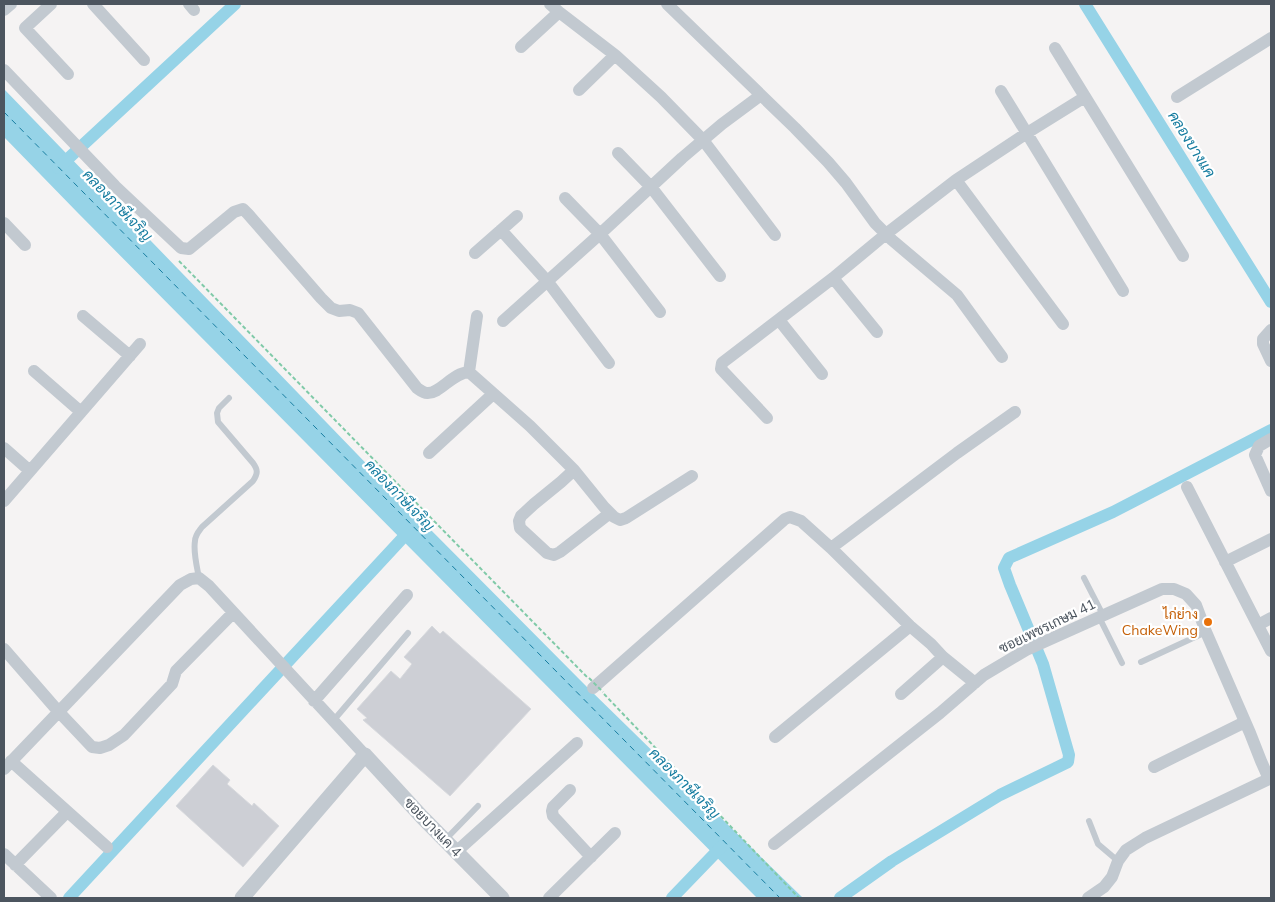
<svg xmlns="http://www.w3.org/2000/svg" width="1275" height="902" viewBox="0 0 1275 902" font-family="Mulish,Sarabun,sans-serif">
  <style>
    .water { fill: #96d3e7 }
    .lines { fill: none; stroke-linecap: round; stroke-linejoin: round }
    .canal { stroke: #96d3e7; stroke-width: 12 }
    .ferry { stroke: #177da0; stroke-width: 1; stroke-dasharray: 6 5; stroke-linecap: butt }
    .building { fill: #cdcfd5; stroke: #d7d9dd }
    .path { stroke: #80caa8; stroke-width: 2; stroke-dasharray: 4 2.5; stroke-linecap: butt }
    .service { stroke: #c2c9d0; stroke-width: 6 }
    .minor { stroke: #c2c9d0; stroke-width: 12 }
    .tertiary { stroke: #c2c9d0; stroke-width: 15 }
    .path-bridge { stroke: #80caa8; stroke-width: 2; stroke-dasharray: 4 2.5; stroke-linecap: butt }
    .food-dot { fill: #e8710a; stroke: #fff; stroke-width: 2 }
    .labels { text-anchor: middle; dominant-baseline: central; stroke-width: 4.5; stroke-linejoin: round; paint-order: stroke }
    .food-label { font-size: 14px; fill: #c56008; stroke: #fff; text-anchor: end }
    .street-label { font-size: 14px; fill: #4c555f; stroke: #fff }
    .water-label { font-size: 15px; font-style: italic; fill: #177da0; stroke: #fff }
  </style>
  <rect width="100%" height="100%" fill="#f5f3f3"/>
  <!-- water -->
  <path class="water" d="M 4,89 L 416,515 L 587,687 L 803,898 L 757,898 L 77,212 L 4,137 Z"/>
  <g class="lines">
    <!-- canal -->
    <path class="canal" d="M 1085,4 L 1271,302
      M 58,168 L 235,4
      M 69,898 L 411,529
      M 672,898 L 724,844
      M 840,898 L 892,861 L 1000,795 L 1068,762 L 1069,755 L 1043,664 L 1010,585 L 1004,568 L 1009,558 L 1113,512 L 1271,430"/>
    <!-- ferry -->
    <path class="ferry" d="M 4,112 L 780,898"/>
  </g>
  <!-- building -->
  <path class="building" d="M 432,626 L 440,634 L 443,631 L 531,709 L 450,796 L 363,720 L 367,718 L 357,709 L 391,671 L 400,679 L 412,664 L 404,657 Z
    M 213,765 L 230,780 L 227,784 L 252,806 L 254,803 L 279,826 L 243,867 L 176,806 Z"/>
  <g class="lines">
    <!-- path -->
    <path class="path" d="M 179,261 L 587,677
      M 604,694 L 799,898"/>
    <!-- service -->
    <path class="service" d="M 199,578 C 197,567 193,552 195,541 C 195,535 199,531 202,527 L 253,481 C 258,473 258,470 253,463 L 218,422 L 217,413 L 219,408 L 229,398
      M 1084,578 L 1103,615
      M 1099,617 L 1122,663
      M 1141,662 L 1206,632
      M 333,721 L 408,633
      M 1089,821 L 1098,844 L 1118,861
      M 445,840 L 478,806"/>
    <!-- minor -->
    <path class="minor" d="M 51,4 L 25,28 L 68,74
      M 93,4 L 144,60
      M 189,4 L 194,10
      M 550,4 L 559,12 L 615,55 L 661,97 L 703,140 L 775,235
      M 667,4 L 795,128 L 828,162 L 846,183 L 875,223 L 892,240 L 957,295 L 1002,357
      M 4,10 L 11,4
      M 521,47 L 559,12
      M 1055,48 L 1183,256
      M 4,70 L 115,186 L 181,248 L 189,249 L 234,212 L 243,209 L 248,214 L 321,298 L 331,308 L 339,311 L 350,310 L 358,313 L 417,388 C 420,390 423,393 427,393 C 440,394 452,373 469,372 L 530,426 L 574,470 L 604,507 L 614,517 L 620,520 L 626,518 L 692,476
      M 579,90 L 615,55
      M 1001,91 L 1123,291
      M 1177,97 L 1271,38
      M 618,153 L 651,187 L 720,276
      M 956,180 L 1063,324
      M 565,198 L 600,234 L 660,312
      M 4,223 L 25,245
      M 501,230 L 548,282 L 609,363
      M 475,253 L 517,216
      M 833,278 L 877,332
      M 83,316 L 130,356
      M 779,320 L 822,374
      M 503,321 L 600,234 L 682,158 L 722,124 L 761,95
      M 1271,330 L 1263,339 L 1263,344 L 1271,361
      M 34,371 L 81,412
      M 469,372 L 477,316
      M 767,418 L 721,369 L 722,363 L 833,278 L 886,234 L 956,180 L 1027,133 L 1085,97
      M 1271,439 L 1259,446 L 1255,455 L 1271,491
      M 4,448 L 30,471
      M 429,453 L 493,394
      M 574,470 L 561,482 L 534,504 L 521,516 L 519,521 L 520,528 L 547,553 L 554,555 L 560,552 L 610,513
      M 1187,487 L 1271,651
      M 4,501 L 140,344
      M 831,548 L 957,453 L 1015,412
      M 1225,562 L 1271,539
      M 1258,625 L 1271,618
      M 4,649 L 58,711 L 92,747 L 100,748 L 109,745 L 124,735 L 172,684 L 176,671 L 233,613
      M 593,688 L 785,519 L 790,517 L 801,521 L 831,548 L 910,626 L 931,644 L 943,657 L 975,683
      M 901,694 L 943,657
      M 314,701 L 407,595
      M 775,737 L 910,626
      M 11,761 L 107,847
      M 1154,767 L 1245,722
      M 4,769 L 180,585 L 191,579 L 199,578 L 209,586 L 365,755
      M 570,790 L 553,807 L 552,811 L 553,816 L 591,857
      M 774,844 L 940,713 L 984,675 L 1026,650 L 1162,589 L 1174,589 L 1186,594 L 1196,605 L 1206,632 L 1250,733 L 1261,761 L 1269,779
      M 456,852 L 577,743
      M 4,854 L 51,898
      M 15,865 L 67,812
      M 549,898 L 615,833
      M 1088,898 L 1104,887 L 1112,877 L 1118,861 L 1126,850 L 1145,838 L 1271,778"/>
    <!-- tertiary -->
    <path class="tertiary" d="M 242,898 L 365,755 L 422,817 L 502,898"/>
    <!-- path-bridge -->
    <path class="path-bridge" d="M 589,678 L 603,692"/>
  </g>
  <!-- markers -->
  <circle class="food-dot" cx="1208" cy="622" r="5"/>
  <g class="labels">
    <!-- food labels -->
    <g class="food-label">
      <text x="1198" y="614">ไก่ย่าง<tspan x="1198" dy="16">ChakeWing</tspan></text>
    </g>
    <!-- street labels -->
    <g class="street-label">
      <text transform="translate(1047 626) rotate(-26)">ซอยเพชรเกษม 41</text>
      <text transform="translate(433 827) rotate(46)">ซอยบางแค 4</text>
    </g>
    <!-- water labels -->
    <g class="water-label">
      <text transform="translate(1192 144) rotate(58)">คลองบางแค</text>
      <text transform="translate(118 205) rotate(46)">คลองภาษีเจริญ</text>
      <text transform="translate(400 495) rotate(46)">คลองภาษีเจริญ</text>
      <text transform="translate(685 783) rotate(45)">คลองภาษีเจริญ</text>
    </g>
  </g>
  <!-- border -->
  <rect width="1275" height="902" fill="none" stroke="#4c555f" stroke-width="10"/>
</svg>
